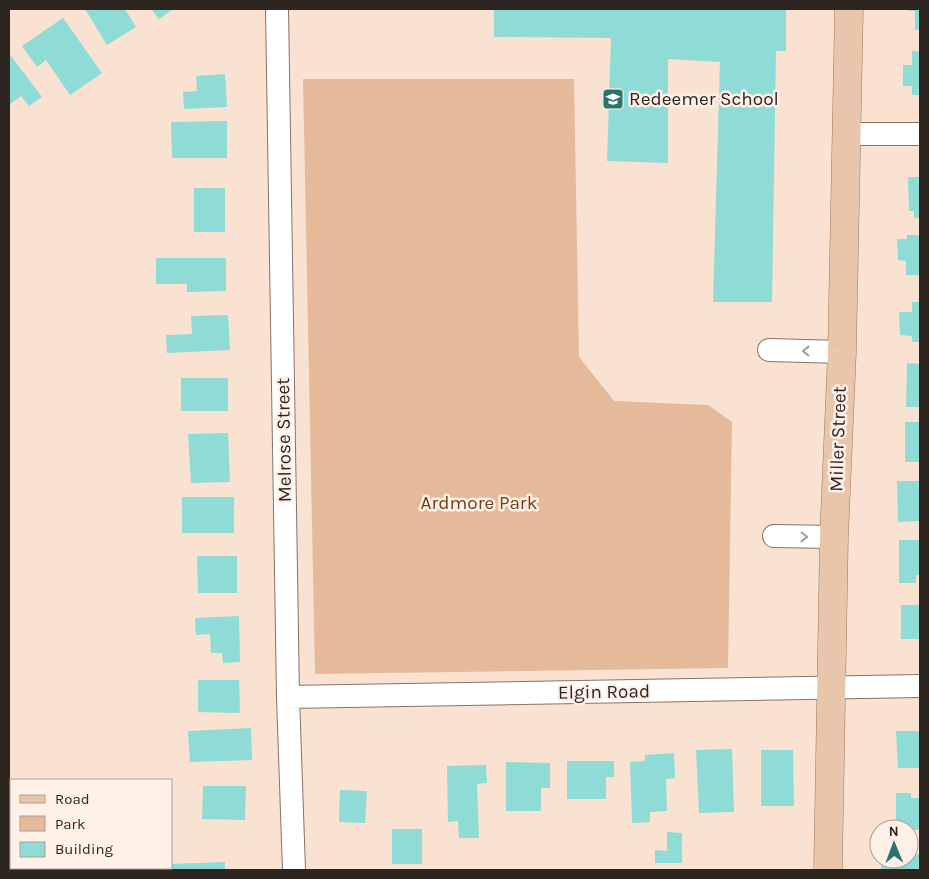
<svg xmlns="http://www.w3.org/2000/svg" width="929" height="879" viewBox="0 0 929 879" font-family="Karla,sans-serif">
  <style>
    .green { fill: #e5ba9a }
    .building { fill: #8edcd5 }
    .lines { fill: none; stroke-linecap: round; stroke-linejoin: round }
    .minor-casing { stroke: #877365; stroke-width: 24 }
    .major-casing { stroke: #9e7556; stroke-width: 29 }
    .minor { stroke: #fff; stroke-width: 22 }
    .major { stroke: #e9c6ab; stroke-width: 28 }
    .oneway { stroke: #a09d9a }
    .labels { text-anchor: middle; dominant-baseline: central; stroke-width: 5; stroke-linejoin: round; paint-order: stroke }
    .poi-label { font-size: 19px; fill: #2d251f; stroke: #fff1e7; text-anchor: start }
    .street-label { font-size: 19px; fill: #2d251f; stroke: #fff1e7 }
    .park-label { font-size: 19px; fill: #704016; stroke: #fff1e7 }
  </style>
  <rect width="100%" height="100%" fill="#f9e2d2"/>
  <!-- green -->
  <path class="green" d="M 303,79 L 574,79 L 579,357 L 614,401 L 708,405 L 732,422 L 728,668 L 315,674 Z"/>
  <!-- building -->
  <path class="building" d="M 85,9 L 125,9 L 136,27 L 107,45 Z
    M 151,9 L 173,9 L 159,19 Z
    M 494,9 L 786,9 L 786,51 L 776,51 L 772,302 L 713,302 L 720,62 L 668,59 L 668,163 L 607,161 L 611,38 L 494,37 Z
    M 909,9 L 920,9 L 920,30 L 915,30 L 915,11 L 909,11 Z
    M 63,18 L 102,73 L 70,95 L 46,60 L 37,67 L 22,46 Z
    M 912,51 L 920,51 L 920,95 L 912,95 L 912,86 L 903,86 L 903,65 L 912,65 Z
    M 11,56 L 42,97 L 29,106 L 21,96 L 9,105 L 9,57 Z
    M 225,74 L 227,107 L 184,109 L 183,92 L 197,91 L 196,76 Z
    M 227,121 L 227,158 L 172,158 L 171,122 Z
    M 908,177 L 920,177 L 920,218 L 914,218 L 914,211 L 909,211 Z
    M 194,188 L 225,188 L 225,232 L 194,232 Z
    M 907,235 L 920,235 L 920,275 L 906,275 L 906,261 L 898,260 L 897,239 L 907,239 Z
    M 156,258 L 226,258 L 226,291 L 187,292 L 187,284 L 156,284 Z
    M 912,302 L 920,302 L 920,342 L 912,342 L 912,336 L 900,335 L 899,312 L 912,312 Z
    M 228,315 L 230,350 L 167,353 L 166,335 L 192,334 L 191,316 Z
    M 907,363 L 920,364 L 920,407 L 906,407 Z
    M 181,378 L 228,378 L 228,411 L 181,411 Z
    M 905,422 L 920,422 L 920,462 L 905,462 Z
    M 228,433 L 230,482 L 191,483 L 188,434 Z
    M 897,481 L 920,481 L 920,521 L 898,522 Z
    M 182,497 L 234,497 L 234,533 L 182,533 Z
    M 899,540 L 920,540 L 920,575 L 916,575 L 916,583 L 899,583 Z
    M 197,556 L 237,556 L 237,593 L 198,593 Z
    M 901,605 L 920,605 L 920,639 L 901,639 Z
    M 239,616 L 240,662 L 223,663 L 222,653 L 211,653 L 210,634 L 196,635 L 195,618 Z
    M 198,680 L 239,680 L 240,713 L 198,712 Z
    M 251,728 L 252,760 L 190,762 L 188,731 Z
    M 896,731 L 920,731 L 920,768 L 898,768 Z
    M 732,749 L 734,812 L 699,813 L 696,750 Z
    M 761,750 L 793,750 L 794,806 L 761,806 Z
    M 674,753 L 675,778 L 666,779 L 667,811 L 650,812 L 650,822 L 632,823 L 630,762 L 645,761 L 645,755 Z
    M 567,761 L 614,761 L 614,777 L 606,777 L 606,799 L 567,799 Z
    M 506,762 L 550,763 L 550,788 L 541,788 L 541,811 L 506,811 Z
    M 486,765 L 487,783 L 477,784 L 479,838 L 459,838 L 458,821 L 448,822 L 447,766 Z
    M 203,786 L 246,786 L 245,820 L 202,819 Z
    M 340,790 L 367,791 L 365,823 L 339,822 Z
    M 896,793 L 911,793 L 911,798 L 920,798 L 920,830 L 896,829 Z
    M 392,829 L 422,829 L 422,864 L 392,864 Z
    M 667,832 L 682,833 L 682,863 L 655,863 L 655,850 L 667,851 Z
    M 920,854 L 920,870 L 881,870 L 881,859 L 909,859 L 909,855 Z
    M 225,862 L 225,870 L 169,870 L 171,864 Z
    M 9,867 L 19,868 L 19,870 L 9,870 Z"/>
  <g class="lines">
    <!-- minor casing -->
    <g class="minor-casing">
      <path id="minor" d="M 277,9 L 288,697 L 294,870
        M 846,134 L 920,134
        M 769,350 L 842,352
        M 774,536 L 834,537
        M 288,697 L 920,686"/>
    </g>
    <!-- major casing -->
    <g class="major-casing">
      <path id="major" d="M 828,870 L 834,537 L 842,352 L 849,9"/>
    </g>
    <!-- minor -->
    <use href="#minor" class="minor"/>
    <!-- major -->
    <use href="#major" class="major"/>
  </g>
  <!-- one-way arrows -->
  <defs><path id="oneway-chevron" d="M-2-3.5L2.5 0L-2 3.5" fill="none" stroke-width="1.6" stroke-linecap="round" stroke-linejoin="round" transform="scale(1.25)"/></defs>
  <g class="oneway">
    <use href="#oneway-chevron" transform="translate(806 351) rotate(-179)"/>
    <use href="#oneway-chevron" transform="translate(804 537) rotate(1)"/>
  </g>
  <!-- icons -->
  <defs>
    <g id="school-square" transform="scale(1.125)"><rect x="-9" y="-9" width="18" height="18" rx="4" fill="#2b746e" stroke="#fff1e7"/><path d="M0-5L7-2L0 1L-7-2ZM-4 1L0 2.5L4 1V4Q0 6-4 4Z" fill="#fff"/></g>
  </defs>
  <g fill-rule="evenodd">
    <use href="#school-square" x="613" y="99"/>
  </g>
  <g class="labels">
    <!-- poi labels -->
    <g class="poi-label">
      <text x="629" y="99">Redeemer School</text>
    </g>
    <!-- street labels -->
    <g class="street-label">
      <text transform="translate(838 439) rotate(-88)">Miller Street</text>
      <text transform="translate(284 440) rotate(-91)">Melrose Street</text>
      <text transform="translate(604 692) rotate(-1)">Elgin Road</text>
    </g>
    <!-- park labels -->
    <g class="park-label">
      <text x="479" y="503">Ardmore Park</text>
    </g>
  </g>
  <!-- border -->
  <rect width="929" height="879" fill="none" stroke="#2d251f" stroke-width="20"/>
  <!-- legend -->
  <rect x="10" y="779" width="162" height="90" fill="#fff1e7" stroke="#ab9f97"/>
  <rect x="20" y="795" width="25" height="8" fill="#e9c6ab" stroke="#ab9f97"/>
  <text x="55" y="804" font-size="15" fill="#2d251f">Road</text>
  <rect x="20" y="816" width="25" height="15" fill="#e5ba9a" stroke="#ab9f97"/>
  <text x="55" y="829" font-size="15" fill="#2d251f">Park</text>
  <rect x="20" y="842" width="25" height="15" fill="#8edcd5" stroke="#ab9f97"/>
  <text x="55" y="854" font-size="15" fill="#2d251f">Building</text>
  <!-- north arrow -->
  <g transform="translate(894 844) rotate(359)"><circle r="24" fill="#fff1e7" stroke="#ab9f97"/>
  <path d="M0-4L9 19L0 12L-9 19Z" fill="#2b746e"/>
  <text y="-8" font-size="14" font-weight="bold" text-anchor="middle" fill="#2d251f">N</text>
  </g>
</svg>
